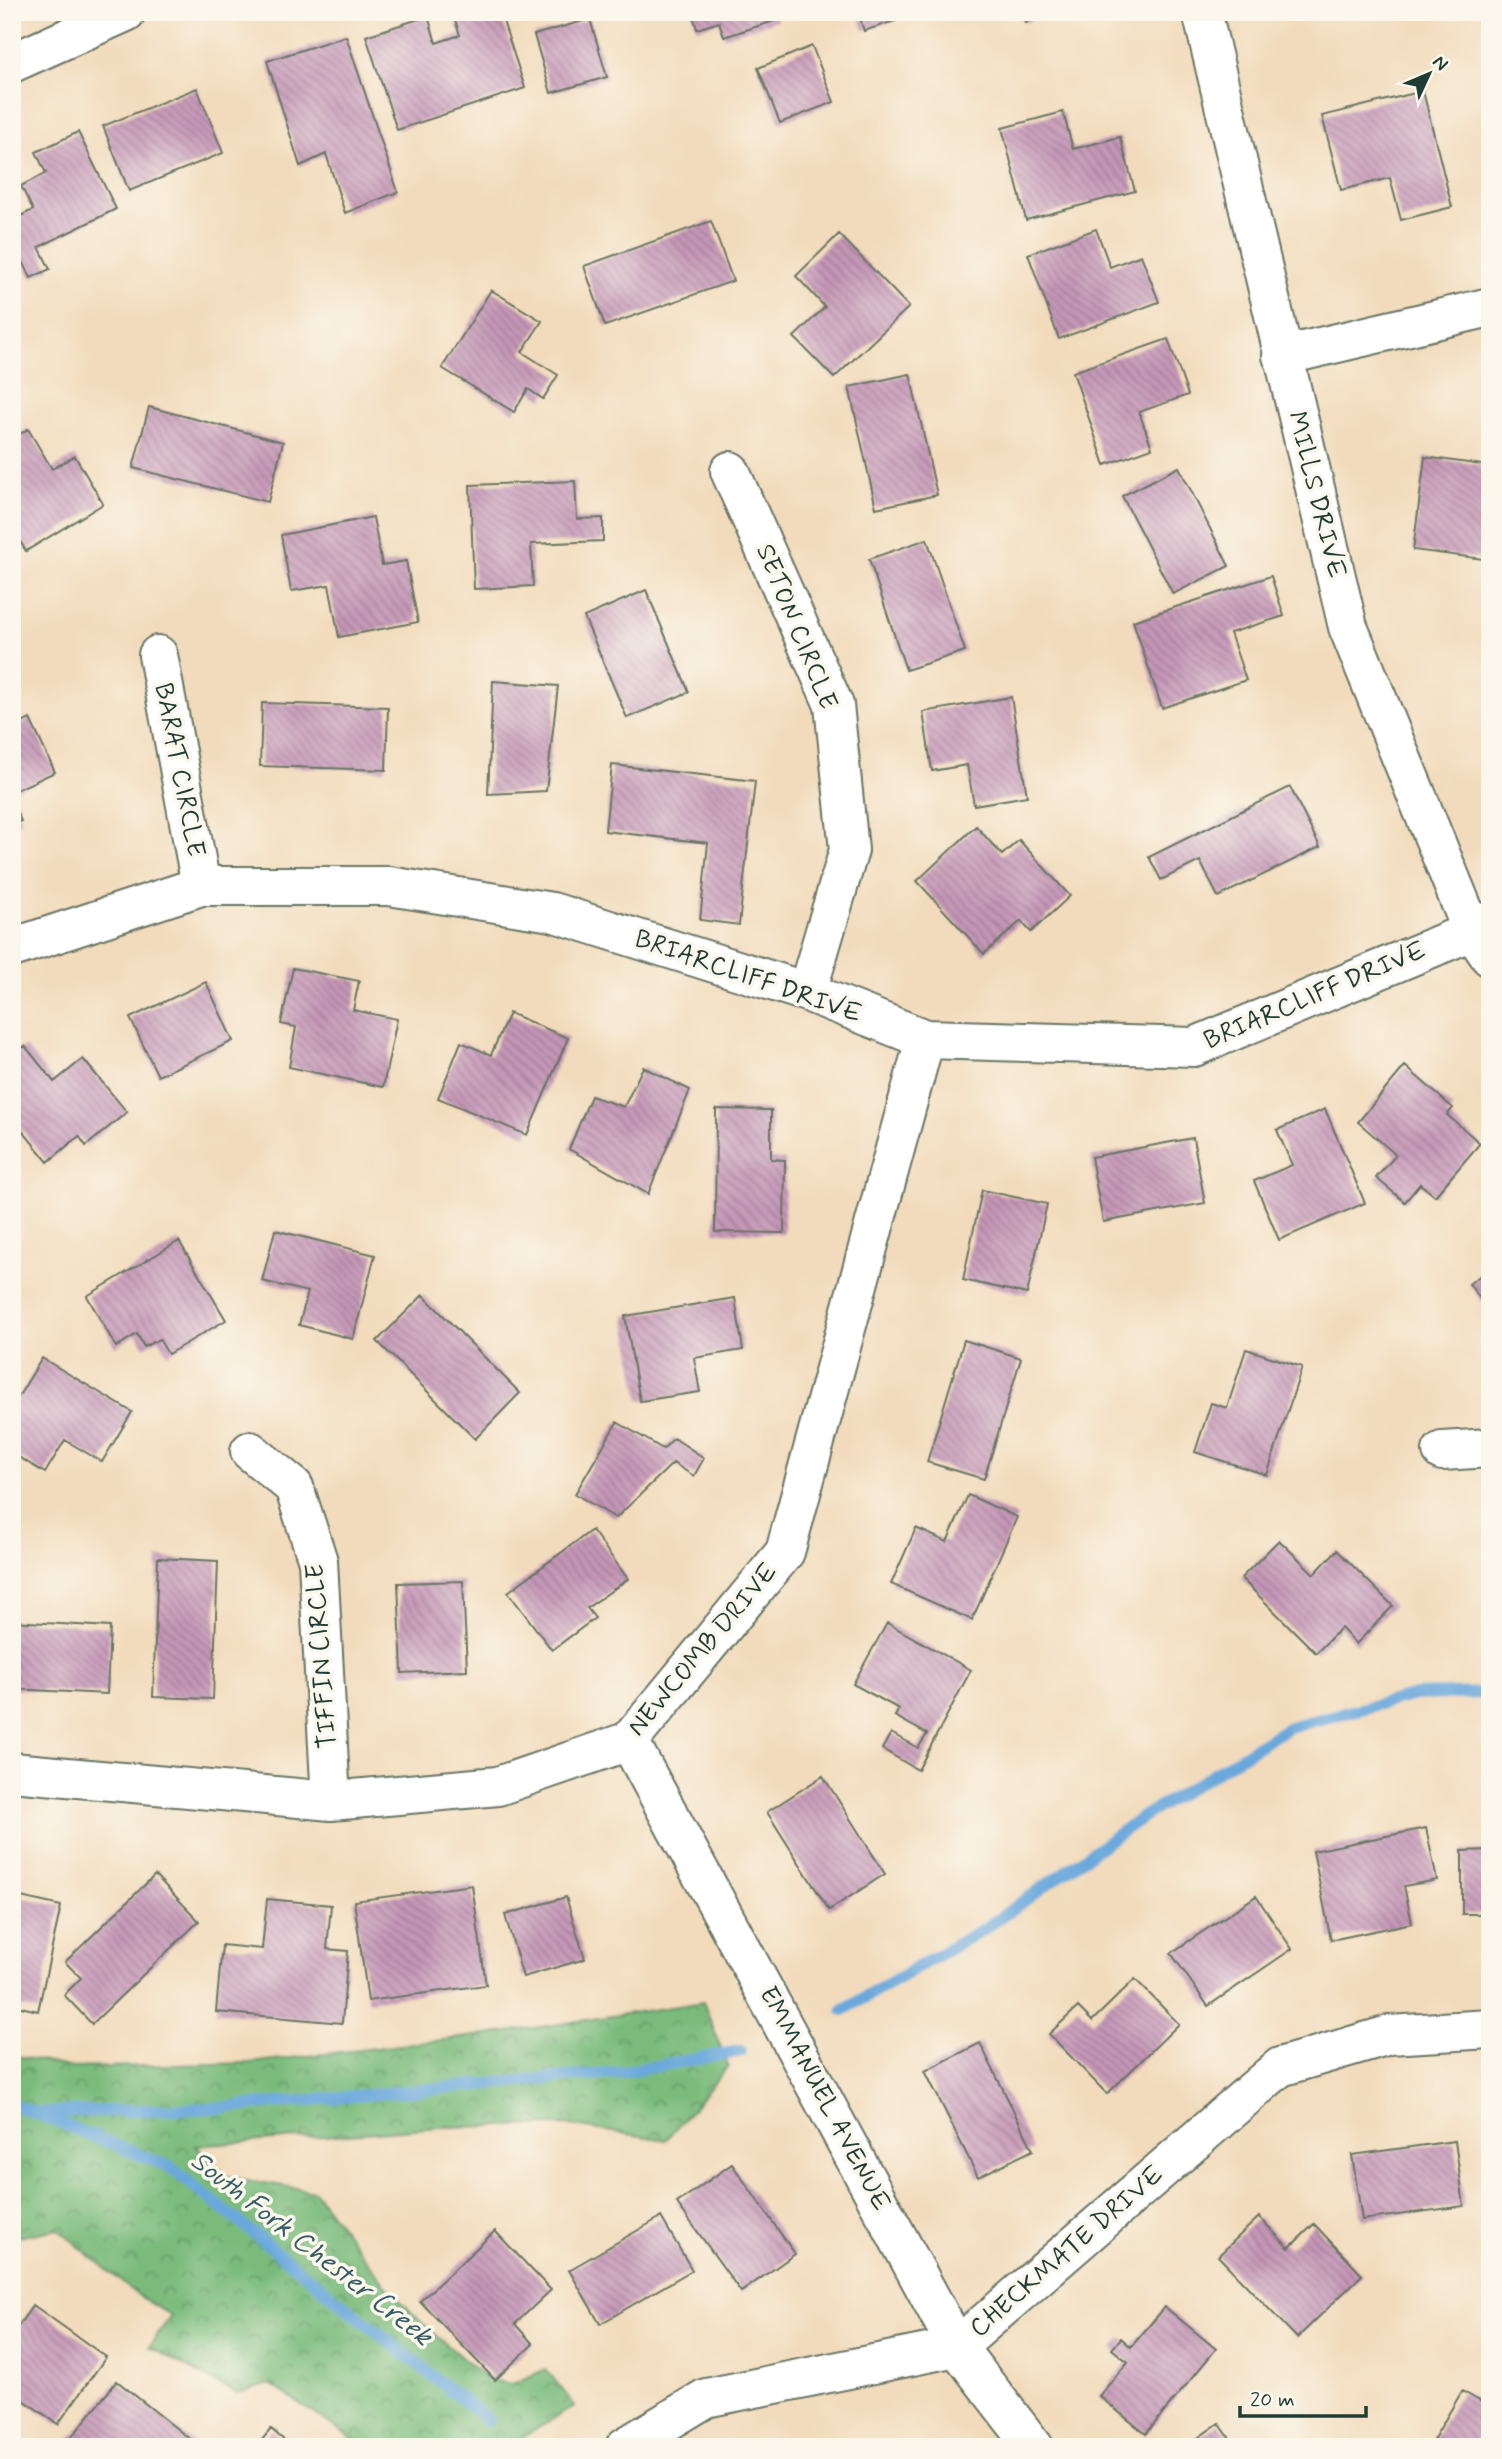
<svg xmlns="http://www.w3.org/2000/svg" width="1502" height="2459" viewBox="0 0 1502 2459" font-family="Mynerve,sans-serif">
  <style>
    .forest { fill: url(#forest-crowns); stroke: #4c7c58; stroke-width: 2 }
    .lines { fill: none; stroke-linecap: round; stroke-linejoin: round }
    .stream { stroke: #6aa8dc; stroke-width: 12 }
    .building { fill: url(#building-back-hatch) }
    .minor-casing { stroke: #697464; stroke-width: 42 }
    .minor { stroke: #fff; stroke-width: 38 }
    .labels { text-anchor: middle; dominant-baseline: central; stroke-width: 7; stroke-linejoin: round; paint-order: stroke }
    .street-label { font-size: 26px; fill: #1f3d34; stroke: #fbf7ec }
    .water-label { font-size: 28px; font-style: italic; fill: #365d66; stroke: #fbf7ec }
  </style>
  <defs>
    <pattern id="forest-crowns" width="20" height="18" patternUnits="userSpaceOnUse" patternTransform="scale(1.75)"><rect width="20" height="18" fill="#7abb7c"/><path d="M2 6a3 3 0 1 1 6 0M12 15a3 3 0 1 1 6 0" fill="none" stroke="#639966"/></pattern>
    <pattern id="building-back-hatch" width="6" height="6" patternUnits="userSpaceOnUse" patternTransform="scale(1.75)"><rect width="6" height="6" fill="#c596b7"/><path d="M-1 5l2 2M0 0l6 6M5-1l2 2" fill="none" stroke="#9f7c96"/></pattern>
  </defs>
  <rect width="100%" height="100%" fill="#fbf7ec"/>
  <filter id="ink" filterUnits="userSpaceOnUse"><feTurbulence type="fractalNoise" baseFrequency=".0143" numOctaves="2"/><feDisplacementMap in="SourceGraphic" scale="14" xChannelSelector="R" yChannelSelector="G"/><feConvolveMatrix kernelMatrix="1 2 1 2 8 2 1 2 1" color-interpolation-filters="sRGB"/></filter>
  <filter id="wash" filterUnits="userSpaceOnUse"><feTurbulence type="fractalNoise" baseFrequency=".00686" numOctaves="4" result="noise"/><feDisplacementMap in="SourceGraphic" scale="28" xChannelSelector="R" yChannelSelector="G"/><feGaussianBlur stdDeviation="1.57" result="paint"/><feColorMatrix in="noise" values="0 0 0 0 0 0 0 0 0 0 0 0 0 0 0 0 0 1.4 0 .05"/><feComposite in="paint" operator="in"/></filter>
  <g filter="url(#wash)">
    <rect width="100%" height="100%" fill="#f2dbbc"/>
    <!-- forest -->
    <path class="forest" d="M 703,2002 L 728,2066 L 666,2140 L 567,2125 L 439,2127 L 196,2146 L 228,2177 L 314,2191 L 386,2286 L 422,2323 L 486,2379 L 512,2384 L 546,2369 L 575,2406 L 506,2447 L 365,2447 L 270,2384 L 237,2394 L 149,2347 L 171,2316 L 136,2294 L 58,2229 L 17,2237 L 12,2234 L 12,2055 L 73,2068 L 249,2063 L 494,2034 Z"/>
    <g class="lines">
      <!-- stream -->
      <path class="stream" d="M 843,2010 L 987,1927 L 1141,1818 L 1289,1727 L 1415,1695 L 1490,1693
        M 12,2104 L 170,2167 L 489,2421
        M 34,2113 L 220,2108 L 623,2072 L 741,2051"/>
    </g>
    <g id="blocks">
      <!-- building -->
      <path class="building" d="M 460,12 L 500,12 L 525,88 L 397,130 L 366,36 L 428,16 L 436,43 L 460,35 L 453,14 Z
        M 692,12 L 774,12 L 777,20 L 724,37 L 719,22 L 697,29 Z
        M 858,12 L 919,12 L 919,13 L 864,31 Z
        M 1018,12 L 1041,12 L 1026,23 Z
        M 590,19 L 607,77 L 551,93 L 534,35 Z
        M 346,36 L 398,192 L 345,213 L 326,154 L 300,166 L 267,61 Z
        M 812,46 L 834,102 L 780,123 L 758,68 Z
        M 197,88 L 223,153 L 129,191 L 103,126 Z
        M 1423,91 L 1452,207 L 1401,220 L 1390,178 L 1341,190 L 1322,116 Z
        M 1063,112 L 1073,149 L 1120,137 L 1135,191 L 1026,220 L 1002,128 Z
        M 78,132 L 116,209 L 39,247 L 50,269 L 31,278 L 12,239 L 12,220 L 33,210 L 21,186 L 46,173 L 36,152 Z
        M 711,221 L 733,281 L 605,326 L 584,266 Z
        M 1096,229 L 1110,267 L 1141,255 L 1159,302 L 1059,339 L 1028,254 Z
        M 839,234 L 909,307 L 834,378 L 794,337 L 825,307 L 796,276 Z
        M 491,290 L 542,321 L 522,352 L 558,375 L 543,399 L 528,389 L 514,412 L 442,368 Z
        M 1168,339 L 1188,395 L 1139,412 L 1152,448 L 1105,465 L 1073,372 Z
        M 910,374 L 937,495 L 876,508 L 849,387 Z
        M 149,407 L 283,442 L 268,502 L 133,468 Z
        M 28,429 L 52,469 L 75,456 L 103,504 L 26,551 L 12,528 L 12,439 Z
        M 1425,457 L 1490,466 L 1490,502 L 1483,559 L 1413,550 Z
        M 1179,467 L 1229,566 L 1173,594 L 1122,496 Z
        M 575,481 L 577,519 L 603,518 L 603,541 L 531,544 L 533,586 L 474,589 L 470,485 Z
        M 373,517 L 382,565 L 406,561 L 418,622 L 339,637 L 329,585 L 291,591 L 281,535 Z
        M 927,539 L 965,651 L 906,670 L 869,559 Z
        M 1271,576 L 1284,616 L 1230,633 L 1246,680 L 1162,708 L 1133,621 Z
        M 646,590 L 689,692 L 627,718 L 584,617 Z
        M 493,681 L 558,686 L 546,791 L 488,794 Z
        M 1011,697 L 1027,796 L 974,805 L 967,765 L 932,771 L 923,712 Z
        M 262,703 L 388,707 L 386,770 L 260,766 Z
        M 30,719 L 55,772 L 12,792 L 12,728 Z
        M 612,765 L 755,781 L 739,925 L 700,920 L 708,843 L 605,831 Z
        M 1290,787 L 1320,847 L 1218,897 L 1200,861 L 1161,880 L 1149,857 Z
        M 12,802 L 21,821 L 12,825 Z
        M 976,826 L 1002,855 L 1019,840 L 1070,896 L 1031,932 L 1021,921 L 984,954 L 917,881 Z
        M 293,968 L 359,981 L 353,1010 L 397,1019 L 383,1087 L 289,1067 L 296,1027 L 281,1024 Z
        M 206,982 L 233,1041 L 158,1076 L 130,1018 Z
        M 509,1013 L 568,1038 L 527,1135 L 438,1098 L 461,1042 L 491,1055 Z
        M 25,1046 L 54,1082 L 83,1059 L 127,1112 L 86,1146 L 79,1136 L 48,1162 L 12,1118 L 12,1056 Z
        M 1405,1066 L 1453,1108 L 1447,1115 L 1480,1143 L 1435,1196 L 1420,1184 L 1405,1202 L 1376,1178 L 1396,1155 L 1358,1122 Z
        M 643,1067 L 690,1090 L 648,1194 L 569,1149 L 591,1096 L 624,1107 Z
        M 716,1109 L 771,1110 L 771,1159 L 785,1160 L 784,1233 L 715,1232 Z
        M 1325,1109 L 1365,1203 L 1279,1240 L 1254,1181 L 1292,1165 L 1277,1130 Z
        M 1193,1138 L 1205,1203 L 1103,1222 L 1091,1157 Z
        M 982,1190 L 1047,1204 L 1027,1294 L 963,1280 Z
        M 275,1230 L 375,1255 L 353,1339 L 299,1325 L 308,1292 L 262,1281 Z
        M 179,1241 L 226,1320 L 168,1354 L 159,1339 L 144,1347 L 137,1334 L 116,1347 L 87,1296 Z
        M 1490,1268 L 1490,1312 L 1469,1284 Z
        M 423,1295 L 520,1393 L 475,1439 L 377,1341 Z
        M 735,1298 L 743,1350 L 694,1358 L 700,1392 L 640,1401 L 625,1316 Z
        M 964,1340 L 1021,1358 L 984,1479 L 927,1462 Z
        M 1246,1349 L 1302,1367 L 1267,1475 L 1195,1452 L 1211,1403 L 1227,1408 Z
        M 42,1358 L 132,1412 L 102,1462 L 65,1440 L 45,1473 L 12,1453 L 12,1407 Z
        M 617,1422 L 663,1449 L 674,1438 L 704,1458 L 694,1476 L 673,1463 L 616,1518 L 575,1494 Z
        M 968,1495 L 1017,1517 L 972,1620 L 891,1584 L 916,1528 L 947,1542 Z
        M 592,1530 L 628,1579 L 587,1608 L 595,1618 L 552,1650 L 508,1592 Z
        M 1279,1540 L 1314,1574 L 1337,1550 L 1393,1606 L 1356,1644 L 1341,1628 L 1316,1653 L 1241,1578 Z
        M 158,1558 L 218,1561 L 213,1699 L 153,1697 Z
        M 463,1581 L 467,1670 L 402,1673 L 398,1583 Z
        M 12,1621 L 110,1627 L 107,1694 L 12,1689 Z
        M 887,1623 L 971,1670 L 918,1770 L 882,1749 L 891,1733 L 918,1748 L 927,1734 L 895,1716 L 899,1709 L 853,1684 Z
        M 823,1776 L 885,1874 L 829,1910 L 767,1812 Z
        M 1426,1828 L 1437,1880 L 1404,1886 L 1412,1923 L 1331,1940 L 1313,1851 Z
        M 1490,1850 L 1490,1914 L 1462,1914 L 1462,1851 Z
        M 155,1875 L 199,1921 L 92,2024 L 64,1995 L 81,1978 L 65,1962 Z
        M 472,1885 L 486,1985 L 368,2001 L 354,1901 Z
        M 12,1895 L 61,1906 L 38,2011 L 12,2005 Z
        M 1256,1896 L 1292,1949 L 1208,2006 L 1171,1953 Z
        M 566,1897 L 585,1959 L 523,1977 L 505,1915 Z
        M 267,1899 L 331,1905 L 327,1949 L 348,1951 L 342,2023 L 216,2012 L 222,1945 L 262,1949 Z
        M 1135,1979 L 1179,2024 L 1107,2094 L 1049,2034 L 1078,2007 L 1092,2021 Z
        M 980,2043 L 1033,2150 L 978,2177 L 925,2071 Z
        M 1455,2141 L 1464,2206 L 1362,2220 L 1352,2155 Z
        M 732,2164 L 795,2254 L 741,2292 L 677,2203 Z
        M 661,2217 L 692,2270 L 600,2324 L 569,2270 Z
        M 1259,2217 L 1289,2248 L 1314,2224 L 1362,2275 L 1297,2338 L 1218,2256 Z
        M 495,2231 L 551,2290 L 515,2324 L 533,2344 L 495,2380 L 420,2301 Z
        M 33,2305 L 106,2357 L 58,2424 L 12,2392 L 12,2335 Z
        M 1165,2307 L 1216,2349 L 1146,2434 L 1099,2396 L 1128,2362 L 1112,2349 L 1121,2338 L 1131,2347 Z
        M 117,2381 L 196,2444 L 193,2447 L 80,2447 L 70,2439 Z
        M 1462,2391 L 1490,2407 L 1490,2447 L 1429,2447 Z
        M 1219,2423 L 1236,2447 L 1185,2447 Z
        M 271,2429 L 292,2447 L 256,2447 Z"/>
    </g>
  </g>
  <g filter="url(#ink)">
    <use href="#blocks" fill-opacity="0" stroke="#697464" stroke-width="2"/>
    <g class="lines">
      <!-- minor casing -->
      <g class="minor-casing">
        <path id="minor" d="M 1202,12 L 1348,627 L 1472,931 L 1490,957
          M 12,63 L 126,12
          M 1282,356 L 1490,307
          M 730,471 L 834,705 L 849,850 L 807,992
          M 158,655 L 201,886
          M 12,948 L 201,886 L 389,886 L 552,912 L 807,992 L 925,1039 L 1194,1047 L 1472,931 L 1490,921
          M 250,1451 L 294,1487 L 318,1561 L 331,1801
          M 1442,1451 L 1490,1448
          M 629,1741 L 957,2347 L 1034,2447
          M 12,1772 L 331,1801 L 498,1786 L 629,1741 L 785,1552 L 925,1039
          M 625,2447 L 706,2398 L 957,2347 L 1280,2067 L 1389,2035 L 1490,2029"/>
      </g>
      <!-- minor -->
      <use href="#minor" class="minor"/>
    </g>
  </g>
  <g class="labels">
    <!-- street labels -->
    <g class="street-label">
      <text transform="translate(1316 495) rotate(76)">MILLS DRIVE</text>
      <text transform="translate(796 627) rotate(68)">SETON CIRCLE</text>
      <text transform="translate(179 770) rotate(79)">BARAT CIRCLE</text>
      <text transform="translate(748 977) rotate(19)">BRIARCLIFF DRIVE</text>
      <text transform="translate(1315 996) rotate(-23)">BRIARCLIFF DRIVE</text>
      <text transform="translate(703 1650) rotate(-50)">NEWCOMB DRIVE</text>
      <text transform="translate(322 1656) rotate(-94)">TIFFIN CIRCLE</text>
      <text transform="translate(824 2099) rotate(62)">EMMANUEL AVENUE</text>
      <text transform="translate(1067 2252) rotate(-41)">CHECKMATE DRIVE</text>
    </g>
    <!-- water labels -->
    <g class="water-label">
      <text transform="translate(311 2249) rotate(38)">South Fork Chester Creek</text>
    </g>
  </g>
  <!-- margin -->
  <rect width="1502" height="2459" fill="none" stroke="#fbf7ec" stroke-width="42"/>
  <!-- north arrow -->
  <g transform="translate(1429 74) rotate(46)" stroke="#fbf7ec" stroke-width="5" paint-order="stroke">
  <path d="M0-5L12 26L0 18L-12 26Z" fill="#1f3d34"/>
  <text y="-10" font-size="19" font-weight="bold" text-anchor="middle" fill="#1f3d34">N</text>
  </g>
  <!-- scale -->
  <path d="M1240 2406v10h126v-10" fill="none" stroke="#1f3d34" stroke-width="3.5"/>
  <text x="1250" y="2406" font-size="21" fill="#1f3d34" stroke="#fbf7ec" stroke-width="5" paint-order="stroke">20 m</text>
</svg>
